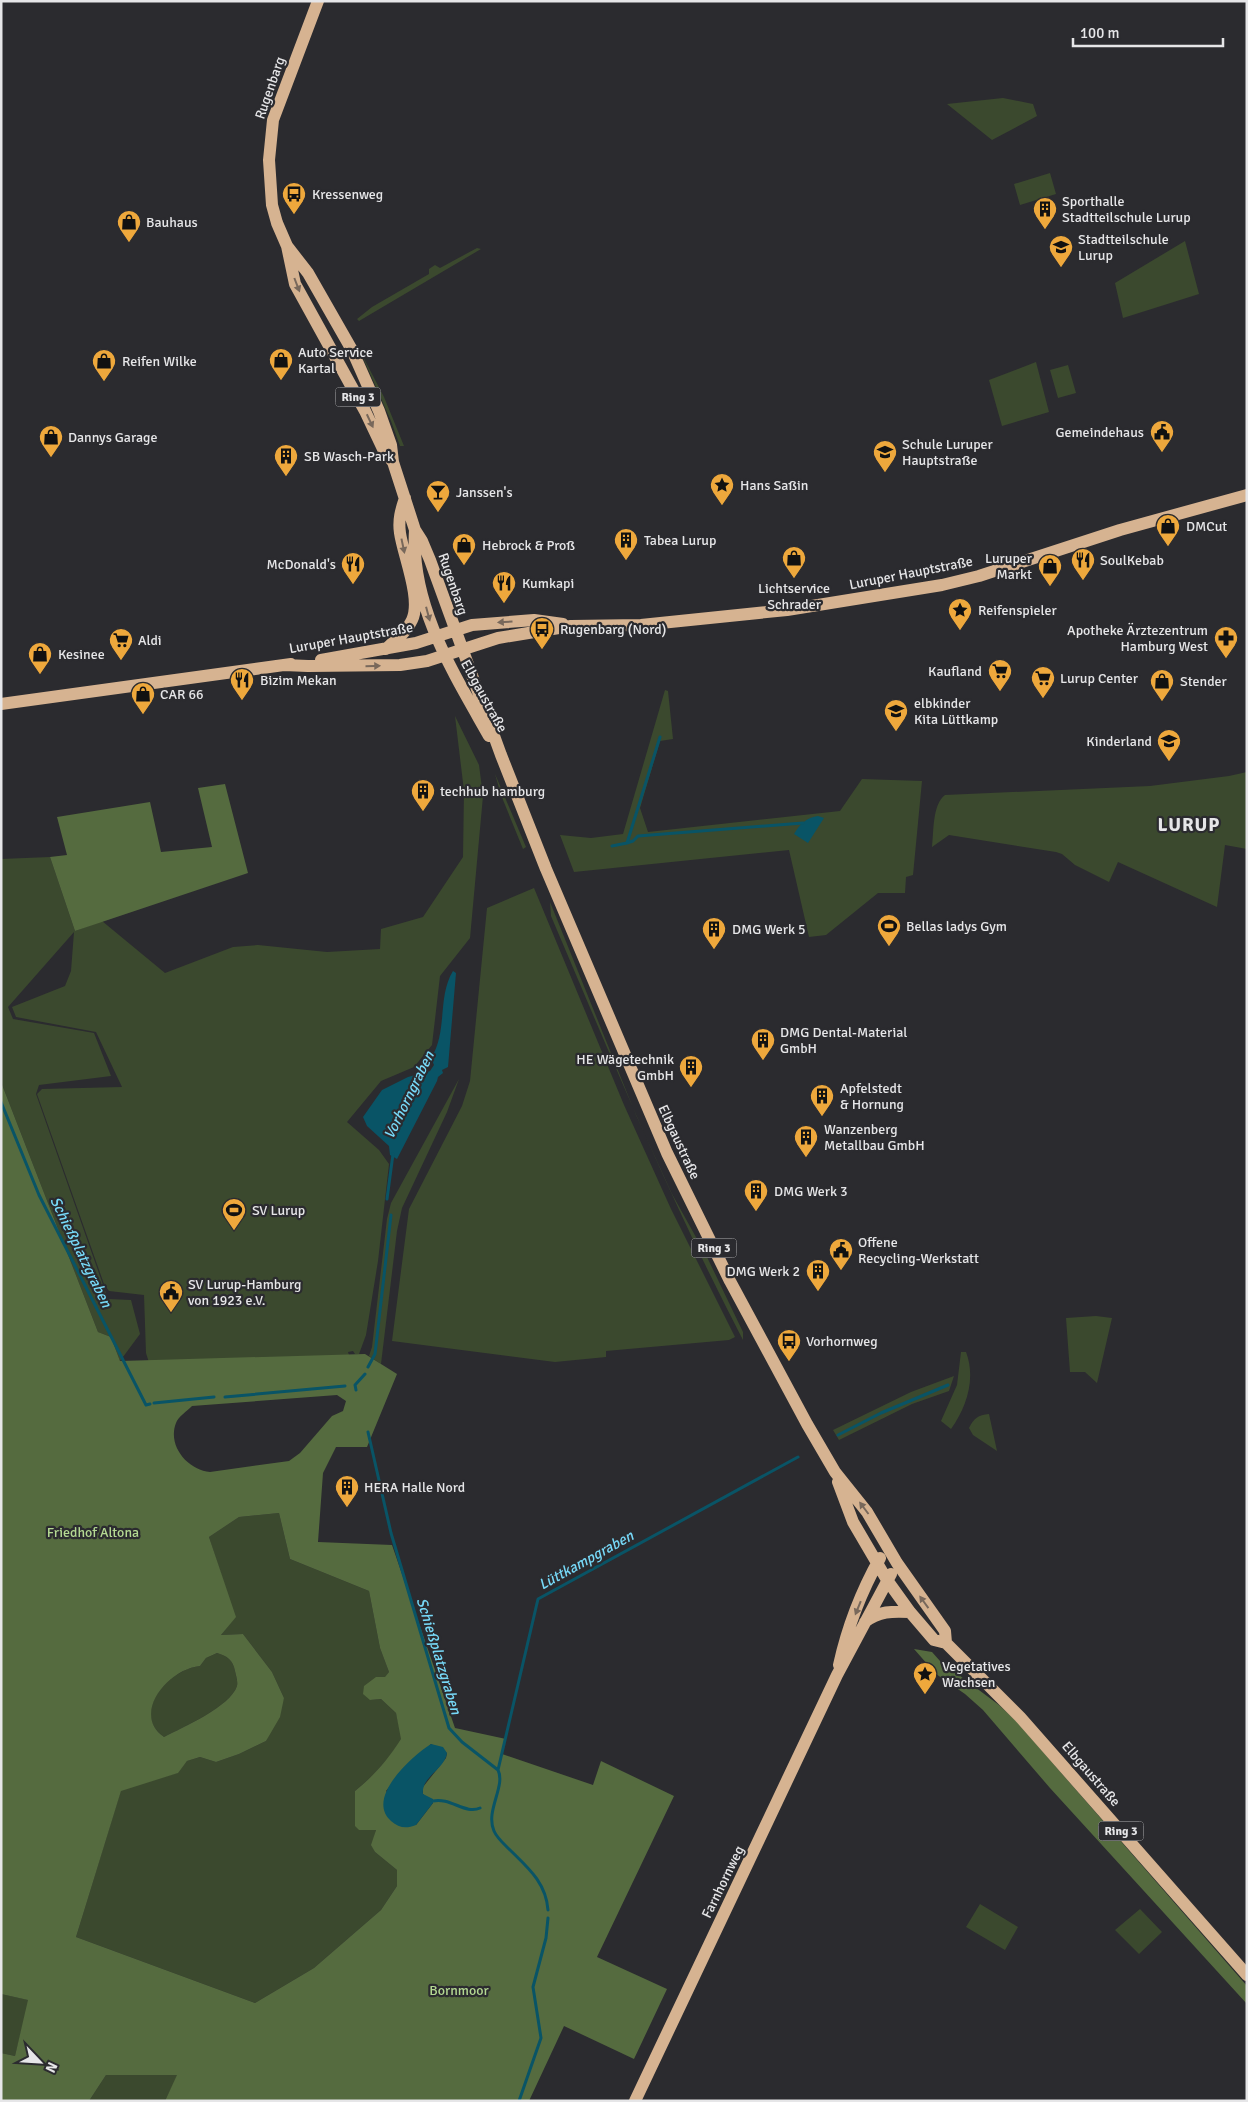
<svg xmlns="http://www.w3.org/2000/svg" width="1248" height="2102" viewBox="0 0 1248 2102" font-family="Signika,sans-serif">
  <style>
    .green { fill: #3b492e }
    .forest { fill: #556b3f; fill-rule: evenodd }
    .water { fill: #095466 }
    .lines { fill: none; stroke-linecap: round; stroke-linejoin: round }
    .stream { stroke: #095466; stroke-width: 3 }
    .major { stroke: #d6b391; stroke-width: 12 }
    .oneway { fill: #78685b }
    .labels { text-anchor: middle; dominant-baseline: central; stroke-width: 4.5; stroke-linejoin: round; paint-order: stroke }
    .shield { fill: #2b2b2f; stroke: #aeaeb0; stroke-width: 1 }
    .shield-label { font-size: 12px; font-weight: bold; fill: #e6e6e8 }
    .street-label { font-size: 14px; fill: #e6e6e8; stroke: #2b2b2f }
    .poi-label { font-size: 14px; fill: #e6e6e8; stroke: #2b2b2f; text-anchor: start }
    .park-label { font-size: 14px; fill: #b4d992; stroke: #2b2b2f }
    .water-label { font-size: 15px; font-style: italic; fill: #77d9f8; stroke: #2b2b2f }
    .district-label { font-size: 19px; font-weight: bold; letter-spacing: 1px; fill: #e6e6e8; stroke: #2b2b2f }
  </style>
  <rect width="100%" height="100%" fill="#2b2b2f"/>
  <!-- green -->
  <path class="green" d="M 1003,98 L 1033,104 L 1037,116 L 992,140 L 947,104 Z
    M 1050,173 L 1056,194 L 1020,205 L 1014,184 Z
    M 1185,241 L 1199,294 L 1123,318 L 1115,283 Z
    M 477,248 L 481,249 L 359,321 L 357,319 L 372,307 L 429,274 L 429,269 L 435,265 L 440,268 Z
    M 360,351 L 384,397 L 404,446 L 400,446 L 391,421 Z
    M 1036,362 L 1049,412 L 1002,426 L 989,380 Z
    M 1068,365 L 1076,393 L 1058,398 L 1050,370 Z
    M 665,690 L 668,691 L 673,739 L 660,741 L 640,808 L 648,832 L 840,811 L 862,779 L 922,781 L 913,875 L 906,877 L 905,893 L 878,893 L 826,935 L 809,937 L 789,850 L 574,872 L 560,835 L 591,838 L 623,834 Z
    M 455,716 L 479,765 L 483,796 L 470,938 L 440,976 L 432,1045 L 414,1067 L 381,1081 L 347,1122 L 379,1150 L 389,1164 L 378,1261 L 366,1335 L 359,1354 L 355,1354 L 353,1351 L 348,1352 L 349,1355 L 151,1369 L 146,1353 L 144,1295 L 109,1291 L 104,1284 L 37,1094 L 42,1089 L 122,1087 L 96,1032 L 16,1017 L 12,1007 L 65,986 L 71,971 L 74,932 L 8,1007 L 13,1019 L 94,1033 L 111,1076 L 39,1085 L 36,1094 L 108,1299 L 131,1300 L 140,1334 L 120,1361 L 111,1337 L 98,1332 L 1,1082 L 1,859 L 50,857 L 75,931 L 102,921 L 165,973 L 233,947 L 258,945 L 327,952 L 380,949 L 381,929 L 423,917 L 463,857 L 464,791 Z
    M 1247,772 L 1247,849 L 1225,845 L 1217,907 L 1118,862 L 1109,882 L 1075,865 L 1062,854 L 1056,852 L 949,835 L 932,847 C 934,832 932,805 945,795 L 1150,786 L 1229,776 Z
    M 495,774 L 526,847 L 523,849 L 501,795 Z
    M 534,888 L 624,1105 L 671,1209 L 735,1337 L 729,1340 L 606,1351 L 606,1357 L 555,1362 L 392,1341 L 409,1209 L 462,1106 L 470,1081 L 487,908 Z
    M 550,902 L 636,1115 L 672,1194 L 707,1257 L 743,1332 L 743,1340 C 671,1202 612,1059 551,916 Z
    M 459,1079 L 447,1112 L 402,1208 L 397,1231 L 381,1364 L 369,1356 L 372,1347 L 387,1219 L 391,1203 Z
    M 1096,1316 L 1112,1318 L 1097,1383 L 1085,1372 L 1070,1372 L 1066,1318 Z
    M 961,1352 L 966,1352 C 976,1378 967,1407 951,1429 L 941,1421 L 957,1385 Z
    M 954,1376 L 949,1391 L 912,1404 L 839,1440 L 833,1430 L 911,1392 Z
    M 989,1414 L 997,1451 L 973,1435 L 969,1428 C 974,1418 978,1415 989,1414 Z
    M 279,1513 L 290,1559 L 369,1591 L 380,1648 L 389,1672 L 370,1700 L 381,1699 L 396,1713 L 402,1739 C 388,1759 374,1776 355,1791 L 359,1830 L 376,1830 L 372,1845 L 375,1852 L 397,1870 L 397,1886 L 381,1910 L 314,1968 L 255,2003 L 76,1937 L 121,1790 L 177,1773 L 187,1761 L 200,1757 L 216,1762 L 239,1754 L 266,1741 L 284,1698 L 272,1672 L 243,1634 L 221,1635 L 235,1617 L 209,1537 L 239,1517 Z
    M 217,1653 C 227,1656 233,1660 235,1671 C 236,1676 238,1682 237,1686 C 230,1707 183,1727 164,1737 C 130,1713 169,1669 200,1666 L 206,1658 Z
    M 980,1904 L 1018,1927 L 1005,1950 L 966,1927 Z
    M 1140,1909 L 1162,1932 L 1139,1954 L 1115,1930 Z
    M 1,1994 L 29,2000 L 15,2056 L 1,2053 Z
    M 106,2075 L 178,2075 L 165,2101 L 89,2101 Z"/>
  <!-- forest -->
  <path class="forest" d="M 225,784 L 248,873 L 75,931 L 50,857 L 67,855 L 57,817 L 150,802 L 161,852 L 212,847 L 198,788 Z
    M 1,1082 L 98,1332 L 111,1337 L 120,1361 L 365,1354 L 397,1374 L 367,1447 L 336,1447 L 323,1473 L 318,1542 L 392,1545 L 455,1728 L 506,1739 L 502,1754 L 593,1785 L 601,1761 L 674,1796 L 597,1957 L 667,1989 L 634,2059 L 564,2026 L 529,2101 L 165,2101 L 177,2075 L 106,2075 L 89,2101 L 1,2101 L 1,2053 L 15,2056 L 28,2000 L 1,1994 ZM 337,1395 L 346,1401 L 343,1411 L 332,1416 L 300,1453 L 289,1461 L 210,1472 C 188,1470 167,1446 176,1423 C 178,1417 187,1411 192,1406 ZM 279,1513 L 290,1559 L 369,1591 L 380,1648 L 389,1672 L 385,1677 L 376,1677 L 364,1686 L 363,1694 L 370,1700 L 381,1699 L 396,1713 L 401,1739 C 388,1759 374,1776 355,1791 L 355,1826 L 359,1830 L 376,1830 L 371,1845 L 375,1852 L 397,1870 L 397,1886 L 381,1910 L 314,1968 L 255,2003 L 76,1937 L 121,1791 L 178,1773 L 187,1761 L 200,1757 L 216,1762 L 239,1754 L 266,1741 L 280,1717 L 284,1698 L 272,1672 L 243,1634 L 221,1635 L 236,1617 L 209,1537 L 239,1517 ZM 217,1653 C 227,1656 233,1660 235,1671 C 236,1676 238,1681 237,1686 C 230,1707 183,1727 164,1737 C 131,1714 168,1669 200,1666 L 206,1658 ZM 431,1744 L 447,1753 L 446,1758 L 423,1787 L 423,1794 L 433,1803 L 416,1825 L 386,1791 L 401,1772 Z
    M 914,1649 L 932,1652 L 940,1661 L 999,1705 L 1016,1721 L 1247,1986 L 1247,2004 L 1050,1788 L 983,1710 L 965,1694 L 936,1674 Z"/>
  <!-- water -->
  <path class="water" d="M 818,816 L 824,818 L 808,843 L 794,834 C 799,825 807,817 818,816 Z
    M 453,971 L 456,973 L 448,1067 L 442,1070 L 443,1073 L 438,1077 L 437,1081 L 397,1159 L 390,1155 L 389,1146 L 367,1126 L 363,1117 L 382,1090 L 408,1077 L 430,1071 L 434,1065 L 431,1058 C 448,1032 437,997 453,971 Z
    M 431,1744 L 443,1747 L 447,1753 C 445,1769 421,1777 423,1794 L 433,1799 L 433,1803 L 416,1825 C 406,1829 399,1828 391,1821 C 365,1798 412,1756 431,1744 Z"/>
  <g class="lines">
    <!-- stream -->
    <path class="stream" d="M 627,843 L 633,841 L 638,836 L 803,823
      M 612,846 L 627,843 L 660,737
      M 1,1102 L 39,1195 L 146,1405 L 150,1404
      M 387,1199 L 393,1154
      M 368,1367 L 375,1354 L 391,1215
      M 356,1390 L 355,1385 L 365,1374
      M 225,1397 L 345,1386
      M 154,1403 L 214,1397
      M 368,1432 L 391,1533 L 449,1728 L 462,1742 L 498,1770 C 506,1786 485,1811 494,1831 C 497,1838 504,1844 509,1849 C 527,1867 546,1882 548,1910
      M 838,1435 L 881,1413 L 948,1385
      M 498,1770 L 538,1599 L 798,1457
      M 433,1801 C 450,1797 466,1815 480,1808
      M 519,2101 L 541,2038 L 533,1987 L 546,1938 L 548,1918"/>
    <!-- major -->
    <path class="major" d="M 318,1 L 273,120 L 269,160 L 272,205 L 277,223 L 287,246 L 295,284 L 365,411 L 383,449 L 392,461
      M 287,246 L 308,273 L 352,350 L 379,411 L 391,445 L 393,462 L 415,530 L 422,541 L 430,560 L 501,755 L 546,869 L 667,1153 L 730,1281 L 807,1424 L 835,1472 L 867,1512 L 897,1563 L 945,1631 L 946,1643
      M 415,530 C 410,605 454,674 489,736
      M 386,649 C 395,640 407,632 412,620 C 422,599 403,555 400,533 C 398,520 401,510 405,498
      M 321,660 L 416,643 L 472,625 L 534,620 L 563,624
      M 284,665 L 308,666 L 400,665 L 427,661 L 498,638 L 571,626 L 641,625 L 787,610 L 942,585 L 979,576 L 1120,530 L 1247,495
      M 1,704 L 291,664
      M 838,1482 L 853,1522 L 887,1580 L 910,1612 L 934,1640 L 946,1643 L 1020,1717 L 1247,1975
      M 865,1622 C 878,1611 893,1611 910,1612
      M 839,1665 C 847,1629 862,1590 880,1558
      M 635,2101 L 837,1675 L 891,1574"/>
  </g>
  <!-- one-way arrows -->
  <defs><path id="oneway-solid" d="M-6-.8H1V-3.2L6.5 0L1 3.2V.8H-6Z" transform="scale(1.25)"/></defs>
  <g class="oneway">
    <use href="#oneway-solid" transform="translate(297 285) rotate(69)"/>
    <use href="#oneway-solid" transform="translate(370 421) rotate(65)"/>
    <use href="#oneway-solid" transform="translate(403 546) rotate(78)"/>
    <use href="#oneway-solid" transform="translate(428 614) rotate(75)"/>
    <use href="#oneway-solid" transform="translate(505 622) rotate(176)"/>
    <use href="#oneway-solid" transform="translate(373 666) rotate(-1)"/>
    <use href="#oneway-solid" transform="translate(864 1508) rotate(-127)"/>
    <use href="#oneway-solid" transform="translate(924 1602) rotate(-126)"/>
    <use href="#oneway-solid" transform="translate(858 1608) rotate(112)"/>
  </g>
  <!-- icons -->
  <defs>
    <g id="bus-pin" transform="scale(1.25)"><path d="M0 17L-7.5 6A9.5 9.5 0 1 1 7.5 6Z" fill="#eea83c" stroke="#2b2b2f"/><path d="M-5-6H5V4H4V6H2V4H-2V6H-4V4H-5ZM-3.5-4V0h7V-4ZM-3.5 1.2v1.5H-2V1.2ZM2 1.2v1.5H3.5V1.2Z" fill="#111"/></g>
    <g id="building-pin" transform="scale(1.25)"><path d="M0 17L-7.5 6A9.5 9.5 0 1 1 7.5 6Z" fill="#eea83c" stroke="#2b2b2f"/><path d="M-4-6H4V6H1V3H-1V6H-4ZM-2.5-4.3h1.7v1.8h-1.7ZM.8-4.3h1.7v1.8H.8ZM-2.5-1h1.7V.8h-1.7ZM.8-1h1.7V.8H.8Z" fill="#111"/></g>
    <g id="shop-pin" transform="scale(1.25)"><path d="M0 17L-7.5 6A9.5 9.5 0 1 1 7.5 6Z" fill="#eea83c" stroke="#2b2b2f"/><path d="M-5-2.5h2.3a2.7 3.5 0 0 1 5.4 0H5L5.5 6h-11ZM-1.5-2.5h3a1.5 2.3 0 0 0-3 0Z" fill="#111"/></g>
    <g id="school-pin" transform="scale(1.25)"><path d="M0 17L-7.5 6A9.5 9.5 0 1 1 7.5 6Z" fill="#eea83c" stroke="#2b2b2f"/><path d="M0-5L7-2L0 1L-7-2ZM-4 1L0 2.5L4 1V4Q0 6-4 4Z" fill="#111"/></g>
    <g id="civic-pin" transform="scale(1.25)"><path d="M0 17L-7.5 6A9.5 9.5 0 1 1 7.5 6Z" fill="#eea83c" stroke="#2b2b2f"/><path d="M-.6-6.5H3V-4.5H.6V-3L4-1V1h2V6H-6V1h2V-1L-.6-3ZM-1.2 2.5V6h2.4V2.5Z" fill="#111"/></g>
    <g id="sight-pin" transform="scale(1.25)"><path d="M0 17L-7.5 6A9.5 9.5 0 1 1 7.5 6Z" fill="#eea83c" stroke="#2b2b2f"/><path d="M0-6L1.8-2.2L6-1.7L2.9 1.2L3.7 5.4L0 3.3L-3.7 5.4L-2.9 1.2L-6-1.7L-1.8-2.2Z" fill="#111"/></g>
    <g id="bar-pin" transform="scale(1.25)"><path d="M0 17L-7.5 6A9.5 9.5 0 1 1 7.5 6Z" fill="#eea83c" stroke="#2b2b2f"/><path d="M-6-5H6L.8 .8V4.5H3.5V6h-7V4.5H-.8V.8Z" fill="#111"/></g>
    <g id="restaurant-pin" transform="scale(1.25)"><path d="M0 17L-7.5 6A9.5 9.5 0 1 1 7.5 6Z" fill="#eea83c" stroke="#2b2b2f"/><path d="M-5-6h1v4h1v-4h1v4h1v-4h1v5L-1.5 .5V6h-2V.5L-5-1ZM5-6V6H3V1.5H1.5Q1.5-4 5-6Z" fill="#111"/></g>
    <g id="pharmacy-pin" transform="scale(1.25)"><path d="M0 17L-7.5 6A9.5 9.5 0 1 1 7.5 6Z" fill="#eea83c" stroke="#2b2b2f"/><path d="M-2-6h4v4h4v4h-4v4h-4v-4h-4v-4h4Z" fill="#111"/></g>
    <g id="supermarket-pin" transform="scale(1.25)"><path d="M0 17L-7.5 6A9.5 9.5 0 1 1 7.5 6Z" fill="#eea83c" stroke="#2b2b2f"/><path d="M-6-5.5h2.5l.6 2H6L4.5 2H-2.5L-4.4-4H-6ZM-1.5 3.2a1.3 1.3 0 1 0 .1 0ZM3 3.2a1.3 1.3 0 1 0 .1 0Z" fill="#111"/></g>
    <g id="stadium-pin" transform="scale(1.25)"><path d="M0 17L-7.5 6A9.5 9.5 0 1 1 7.5 6Z" fill="#eea83c" stroke="#2b2b2f"/><path d="M0-5a6.5 5 0 1 0 0 10a6.5 5 0 1 0 0-10ZM-3.5-1.8h7v3.6h-7Z" fill="#111"/></g>
  </defs>
  <g fill-rule="evenodd">
    <use href="#bus-pin" x="294" y="194"/>
    <use href="#building-pin" x="1045" y="209"/>
    <use href="#shop-pin" x="129" y="222"/>
    <use href="#school-pin" x="1061" y="247"/>
    <use href="#shop-pin" x="281" y="360"/>
    <use href="#shop-pin" x="104" y="361"/>
    <use href="#civic-pin" x="1162" y="432"/>
    <use href="#shop-pin" x="51" y="437"/>
    <use href="#school-pin" x="885" y="452"/>
    <use href="#building-pin" x="286" y="456"/>
    <use href="#sight-pin" x="722" y="485"/>
    <use href="#bar-pin" x="438" y="492"/>
    <use href="#shop-pin" x="1168" y="526"/>
    <use href="#building-pin" x="626" y="540"/>
    <use href="#shop-pin" x="464" y="545"/>
    <use href="#shop-pin" x="794" y="558"/>
    <use href="#restaurant-pin" x="1083" y="560"/>
    <use href="#restaurant-pin" x="353" y="564"/>
    <use href="#shop-pin" x="1050" y="566"/>
    <use href="#restaurant-pin" x="504" y="583"/>
    <use href="#sight-pin" x="960" y="610"/>
    <use href="#bus-pin" x="542" y="629"/>
    <use href="#pharmacy-pin" x="1226" y="638"/>
    <use href="#supermarket-pin" x="121" y="640"/>
    <use href="#shop-pin" x="40" y="654"/>
    <use href="#supermarket-pin" x="1000" y="671"/>
    <use href="#supermarket-pin" x="1043" y="678"/>
    <use href="#restaurant-pin" x="242" y="680"/>
    <use href="#shop-pin" x="1162" y="681"/>
    <use href="#shop-pin" x="143" y="694"/>
    <use href="#school-pin" x="896" y="711"/>
    <use href="#school-pin" x="1169" y="741"/>
    <use href="#building-pin" x="423" y="791"/>
    <use href="#stadium-pin" x="889" y="926"/>
    <use href="#building-pin" x="714" y="929"/>
    <use href="#building-pin" x="763" y="1040"/>
    <use href="#building-pin" x="691" y="1067"/>
    <use href="#building-pin" x="822" y="1096"/>
    <use href="#building-pin" x="806" y="1137"/>
    <use href="#building-pin" x="756" y="1191"/>
    <use href="#stadium-pin" x="234" y="1210"/>
    <use href="#civic-pin" x="841" y="1250"/>
    <use href="#building-pin" x="818" y="1271"/>
    <use href="#civic-pin" x="171" y="1292"/>
    <use href="#bus-pin" x="789" y="1341"/>
    <use href="#building-pin" x="347" y="1487"/>
    <use href="#sight-pin" x="925" y="1674"/>
  </g>
  <g class="labels">
    <!-- shield labels -->
    <g class="shield">
      <rect x="335.5" y="387.5" width="45" height="19" rx="4"/>
      <rect x="691.5" y="1238.5" width="45" height="19" rx="4"/>
      <rect x="1098.5" y="1821.5" width="45" height="19" rx="4"/>
    </g>
    <g class="shield-label">
      <text x="358" y="397">Ring 3</text>
      <text x="714" y="1248">Ring 3</text>
      <text x="1121" y="1831">Ring 3</text>
    </g>
    <!-- street labels -->
    <g class="street-label">
      <text transform="translate(270 88) rotate(-71)">Rugenbarg</text>
      <text transform="translate(911 573) rotate(-11)">Luruper Hauptstraße</text>
      <text transform="translate(453 584) rotate(71)">Rugenbarg</text>
      <text transform="translate(351 638) rotate(-10)">Luruper Hauptstraße</text>
      <text transform="translate(484 696) rotate(61)">Elbgaustraße</text>
      <text transform="translate(679 1142) rotate(65)">Elbgaustraße</text>
      <text transform="translate(1091 1774) rotate(49)">Elbgaustraße</text>
      <text transform="translate(723 1882) rotate(-64)">Farnhornweg</text>
    </g>
    <!-- poi labels -->
    <g class="poi-label">
      <text x="312" y="194">Kressenweg</text>
      <text x="1062" y="201">Sporthalle<tspan x="1062" dy="16">Stadtteilschule Lurup</tspan></text>
      <text x="146" y="222">Bauhaus</text>
      <text x="1078" y="239">Stadtteilschule<tspan x="1078" dy="16">Lurup</tspan></text>
      <text x="298" y="352">Auto Service<tspan x="298" dy="16">Kartal</tspan></text>
      <text x="122" y="361">Reifen Wilke</text>
      <text x="1144" y="432" text-anchor="end">Gemeindehaus</text>
      <text x="68" y="437">Dannys Garage</text>
      <text x="902" y="444">Schule Luruper<tspan x="902" dy="16">Hauptstraße</tspan></text>
      <text x="304" y="456">SB Wasch-Park</text>
      <text x="740" y="485">Hans Saßin</text>
      <text x="456" y="492">Janssen's</text>
      <text x="1186" y="526">DMCut</text>
      <text x="644" y="540">Tabea Lurup</text>
      <text x="482" y="545">Hebrock &amp; Proß</text>
      <text x="1032" y="558" text-anchor="end">Luruper<tspan x="1032" dy="16">Markt</tspan></text>
      <text x="1100" y="560">SoulKebab</text>
      <text x="336" y="564" text-anchor="end">McDonald's</text>
      <text x="522" y="583">Kumkapi</text>
      <text x="794" y="588" text-anchor="middle">Lichtservice<tspan x="794" dy="16">Schrader</tspan></text>
      <text x="978" y="610">Reifenspieler</text>
      <text x="560" y="629">Rugenbarg (Nord)</text>
      <text x="1208" y="630" text-anchor="end">Apotheke Ärztezentrum<tspan x="1208" dy="16">Hamburg West</tspan></text>
      <text x="138" y="640">Aldi</text>
      <text x="58" y="654">Kesinee</text>
      <text x="982" y="671" text-anchor="end">Kaufland</text>
      <text x="1060" y="678">Lurup Center</text>
      <text x="260" y="680">Bizim Mekan</text>
      <text x="1180" y="681">Stender</text>
      <text x="160" y="694">CAR 66</text>
      <text x="914" y="703">elbkinder<tspan x="914" dy="16">Kita Lüttkamp</tspan></text>
      <text x="1152" y="741" text-anchor="end">Kinderland</text>
      <text x="440" y="791">techhub hamburg</text>
      <text x="906" y="926">Bellas ladys Gym</text>
      <text x="732" y="929">DMG Werk 5</text>
      <text x="780" y="1032">DMG Dental-Material<tspan x="780" dy="16">GmbH</tspan></text>
      <text x="674" y="1059" text-anchor="end">HE Wägetechnik<tspan x="674" dy="16">GmbH</tspan></text>
      <text x="840" y="1088">Apfelstedt<tspan x="840" dy="16">&amp; Hornung</tspan></text>
      <text x="824" y="1129">Wanzenberg<tspan x="824" dy="16">Metallbau GmbH</tspan></text>
      <text x="774" y="1191">DMG Werk 3</text>
      <text x="252" y="1210">SV Lurup</text>
      <text x="858" y="1242">Offene<tspan x="858" dy="16">Recycling-Werkstatt</tspan></text>
      <text x="800" y="1271" text-anchor="end">DMG Werk 2</text>
      <text x="188" y="1284">SV Lurup-Hamburg<tspan x="188" dy="16">von 1923 e.V.</tspan></text>
      <text x="806" y="1341">Vorhornweg</text>
      <text x="364" y="1487">HERA Halle Nord</text>
      <text x="942" y="1666">Vegetatives<tspan x="942" dy="16">Wachsen</tspan></text>
    </g>
    <!-- park labels -->
    <g class="park-label">
      <text x="93" y="1532">Friedhof Altona</text>
      <text x="459" y="1990">Bornmoor</text>
    </g>
    <!-- water labels -->
    <g class="water-label">
      <text transform="translate(409 1095) rotate(-64)">Vorhorngraben</text>
      <text transform="translate(81 1252) rotate(64)">Schießplatzgraben</text>
      <text transform="translate(586 1560) rotate(-29)">Lüttkampgraben</text>
      <text transform="translate(439 1656) rotate(73)">Schießplatzgraben</text>
    </g>
    <!-- district labels -->
    <g class="district-label">
      <text x="1189" y="825">LURUP</text>
    </g>
  </g>
  <!-- border -->
  <rect width="1248" height="2102" fill="none" stroke="#e6e6e8" stroke-width="5"/>
  <!-- north arrow -->
  <g transform="translate(40 2062) rotate(115)" stroke="#2b2b2f" stroke-width="4" paint-order="stroke">
  <path d="M0-4L9 19L0 12L-9 19Z" fill="#e6e6e8"/>
  <text y="-8" font-size="14" font-weight="bold" text-anchor="middle" fill="#e6e6e8">N</text>
  </g>
  <!-- scale -->
  <path d="M1073 38v8h150v-8" fill="none" stroke="#e6e6e8" stroke-width="2.5"/>
  <text x="1080" y="38" font-size="15" fill="#e6e6e8" stroke="#2b2b2f" stroke-width="4" paint-order="stroke">100 m</text>
</svg>
